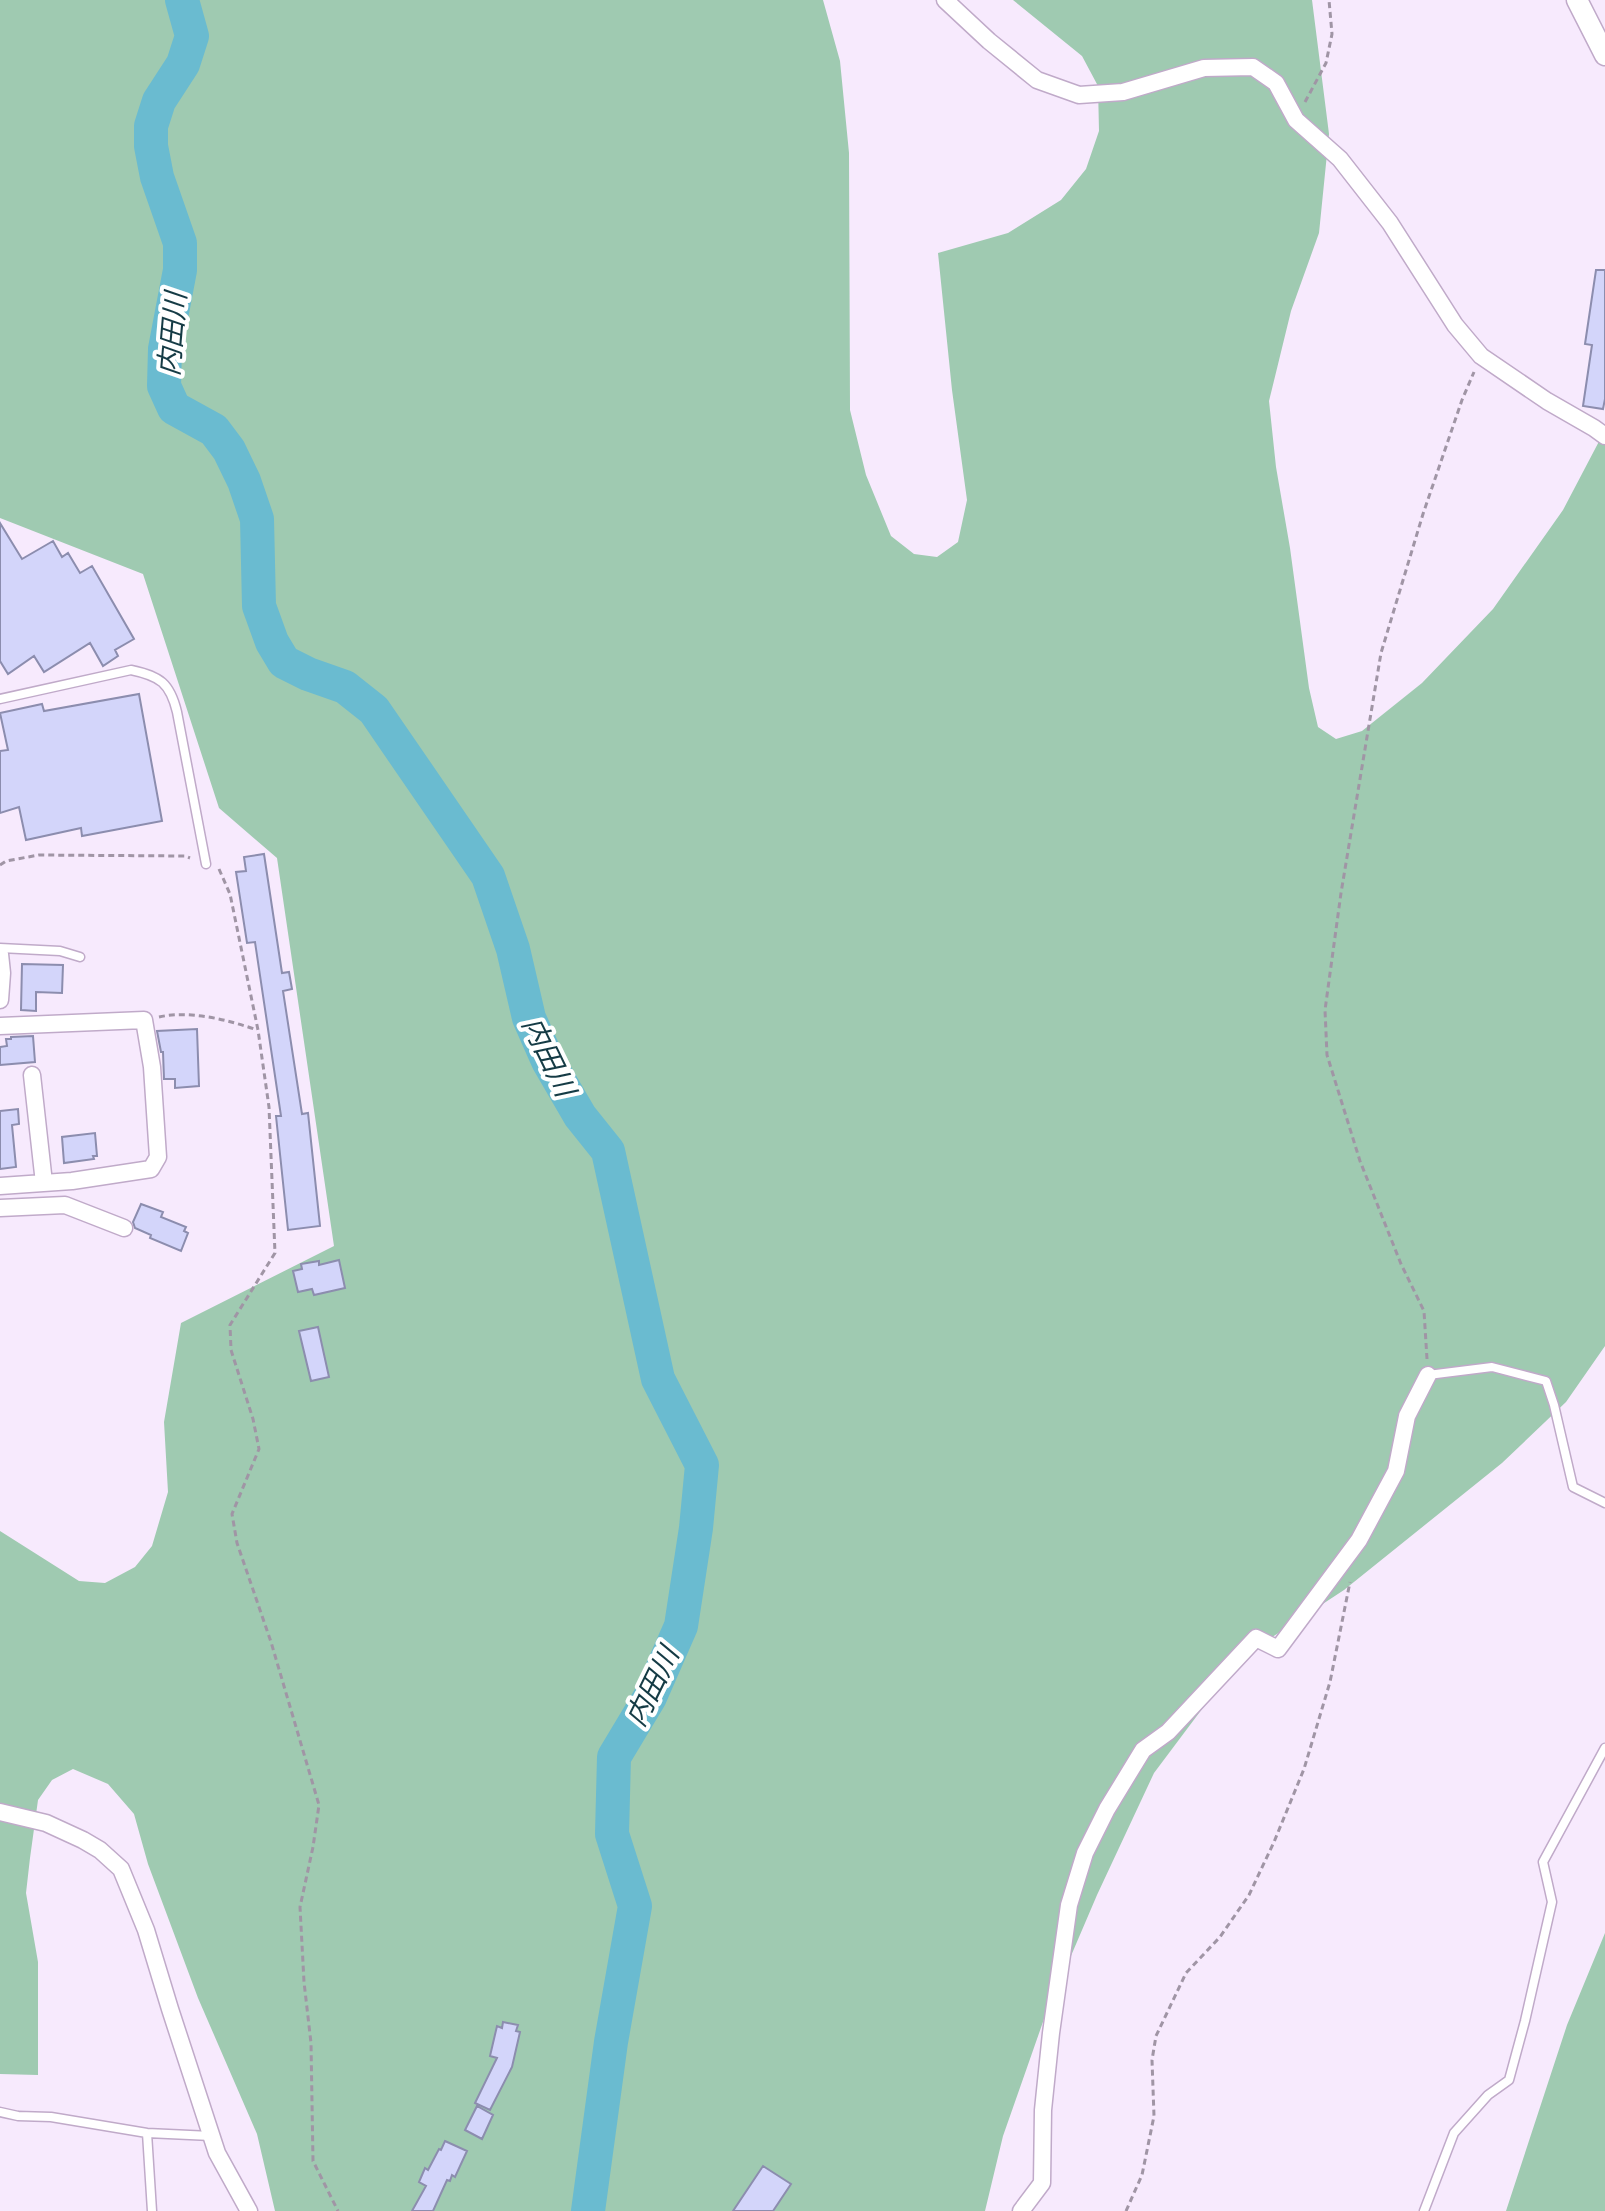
<svg xmlns="http://www.w3.org/2000/svg" width="1605" height="2211" viewBox="0 0 1605 2211" font-family="'Open Sans','Noto Sans JP',sans-serif">
  <style>
    .green { fill: #9fcab1 }
    .lines { fill: none; stroke-linecap: round; stroke-linejoin: round }
    .river { stroke: #6abbd0; stroke-width: 34 }
    .building { fill: #d3d5fa; stroke: #8c8dae; stroke-width: 2 }
    .service-casing { stroke: #c0aac9; stroke-width: 11 }
    .minor-casing { stroke: #c0aac9; stroke-width: 19 }
    .tertiary-casing { stroke: #c0aac9; stroke-width: 23 }
    .path { stroke: #a095a5; stroke-width: 3; stroke-dasharray: 6 4; stroke-linecap: butt }
    .service { stroke: #fff; stroke-width: 8 }
    .minor { stroke: #fff; stroke-width: 16 }
    .tertiary { stroke: #fff; stroke-width: 20 }
    .labels { text-anchor: middle; dominant-baseline: central; stroke-width: 8; stroke-linejoin: round; paint-order: stroke }
    .water-label { font-size: 28px; font-style: italic; fill: #153b45; stroke: #fff }
  </style>
  <rect width="100%" height="100%" fill="#f7eafd"/>
  <!-- green -->
  <path class="green" d="M 0,0 L 823,0 L 840,61 L 849,153 L 850,410 L 866,475 L 891,536 L 914,554 L 937,557 L 958,542 L 967,500 L 952,390 L 938,253 L 1008,233 L 1061,200 L 1086,169 L 1099,131 L 1098,86 L 1082,56 L 1013,0 L 1312,0 L 1329,134 L 1319,233 L 1291,311 L 1269,401 L 1276,467 L 1290,548 L 1309,688 L 1318,727 L 1336,739 L 1362,731 L 1422,683 L 1493,609 L 1563,510 L 1605,430 L 1605,1346 L 1566,1402 L 1502,1463 L 1344,1590 L 1263,1643 L 1214,1693 L 1154,1773 L 1097,1895 L 1044,2019 L 1003,2136 L 985,2211 L 275,2211 L 257,2134 L 198,1998 L 148,1864 L 134,1814 L 108,1784 L 73,1769 L 52,1780 L 38,1800 L 30,1858 L 26,1893 L 38,1962 L 38,2075 L 0,2074 L 0,1531 L 79,1581 L 105,1583 L 135,1567 L 152,1546 L 168,1492 L 164,1422 L 181,1323 L 334,1246 L 277,858 L 219,808 L 143,574 L 0,518 Z
    M 1605,1933 L 1605,2211 L 1506,2211 L 1567,2025 Z"/>
  <g class="lines">
    <!-- river -->
    <path class="river" d="M 182,0 L 192,36 L 183,64 L 159,101 L 151,126 L 151,146 L 157,177 L 180,243 L 180,270 L 165,349 L 164,386 L 174,408 L 214,430 L 229,450 L 244,481 L 257,519 L 259,606 L 272,642 L 284,662 L 308,674 L 345,687 L 374,710 L 488,876 L 513,949 L 529,1018 L 548,1061 L 580,1116 L 608,1151 L 658,1379 L 702,1465 L 696,1528 L 681,1626 L 650,1697 L 614,1757 L 612,1834 L 635,1906 L 611,2042 L 588,2211"/>
  </g>
  <!-- building -->
  <path class="building" d="M 1596,270 L 1605,270 L 1605,399 L 1603,409 L 1583,406 L 1592,345 L 1585,344 Z
    M 0,523 L 22,559 L 53,541 L 62,557 L 68,553 L 80,573 L 92,566 L 134,639 L 115,650 L 118,656 L 103,666 L 90,643 L 44,672 L 34,656 L 8,674 L 0,661 Z
    M 139,694 L 162,821 L 82,836 L 81,828 L 26,840 L 19,807 L 0,813 L 0,751 L 8,750 L 0,713 L 42,704 L 44,711 Z
    M 264,854 L 282,973 L 289,972 L 292,989 L 283,991 L 302,1114 L 308,1113 L 320,1226 L 288,1230 L 276,1116 L 281,1116 L 255,942 L 247,943 L 236,872 L 246,871 L 244,857 Z
    M 22,964 L 63,965 L 62,993 L 36,992 L 36,1011 L 21,1010 Z
    M 197,1029 L 199,1086 L 175,1088 L 175,1079 L 164,1079 L 163,1052 L 161,1052 L 157,1031 Z
    M 33,1036 L 35,1062 L 0,1065 L 0,1047 L 7,1046 L 6,1039 L 11,1039 L 11,1037 Z
    M 18,1109 L 19,1124 L 12,1125 L 16,1167 L 0,1169 L 0,1111 Z
    M 95,1133 L 97,1156 L 93,1156 L 94,1159 L 64,1163 L 62,1137 Z
    M 141,1204 L 163,1212 L 161,1217 L 186,1227 L 184,1231 L 188,1233 L 181,1251 L 150,1238 L 151,1235 L 135,1228 L 133,1222 Z
    M 339,1260 L 345,1288 L 314,1295 L 312,1289 L 298,1292 L 293,1271 L 302,1269 L 301,1264 L 319,1261 L 319,1265 Z
    M 318,1327 L 329,1377 L 311,1381 L 299,1331 Z
    M 503,2022 L 518,2025 L 516,2031 L 520,2032 L 512,2067 L 490,2110 L 475,2103 L 497,2058 L 490,2056 L 497,2026 L 502,2028 Z
    M 477,2106 L 493,2115 L 482,2139 L 465,2130 Z
    M 445,2141 L 467,2151 L 455,2177 L 452,2175 L 450,2181 L 447,2180 L 433,2211 L 412,2211 L 426,2186 L 419,2182 L 425,2168 L 428,2170 L 439,2149 L 441,2150 Z
    M 763,2166 L 791,2184 L 773,2211 L 733,2211 Z"/>
  <g class="lines">
    <!-- service casing -->
    <g class="service-casing">
      <path id="service" d="M 0,699 L 131,670 C 160,676 170,683 177,712 L 206,864
        M 0,948 L 60,951 L 80,957
        M 1428,1375 L 1492,1367 L 1546,1381 L 1554,1405 L 1573,1487 L 1605,1503
        M 0,2112 L 18,2116 L 51,2117 L 147,2133 L 211,2136
        M 147,2133 L 152,2211
        M 1424,2211 L 1454,2133 L 1488,2095 L 1509,2080 L 1525,2021 L 1552,1902 L 1543,1862 L 1605,1748"/>
    </g>
    <!-- minor casing -->
    <g class="minor-casing">
      <path id="minor" d="M 945,0 L 989,41 L 1037,80 L 1079,95 L 1123,92 L 1204,68 L 1253,67 L 1276,83 L 1296,120 L 1340,159 L 1390,223 L 1455,325 L 1481,356 L 1547,401 L 1594,428 L 1605,436
        M 0,954 L 2,973 L 0,1000
        M 0,1026 L 144,1020 L 152,1067 L 158,1157 L 151,1169 L 72,1181 L 0,1186
        M 32,1075 L 44,1183
        M 0,1208 L 65,1205 L 124,1228
        M 0,1812 L 46,1823 L 83,1840 L 100,1850 L 121,1869 L 146,1930 L 170,2009 L 217,2153 L 249,2211
        M 1021,2211 L 1042,2183 L 1043,2110 L 1051,2033 L 1069,1905 L 1085,1853 L 1107,1809 L 1143,1750 L 1168,1732 L 1256,1638 L 1278,1649 L 1359,1540 L 1396,1471 L 1407,1416 L 1428,1375"/>
    </g>
    <!-- tertiary casing -->
    <g class="tertiary-casing">
      <path id="tertiary" d="M 1577,0 L 1605,55"/>
    </g>
    <!-- path -->
    <path class="path" d="M 1305,102 L 1326,63 L 1332,34 L 1329,0
      M 0,865 L 6,861 L 39,855 L 185,856 L 190,858
      M 219,869 L 230,894 L 258,1030 L 269,1107 L 275,1253 L 230,1325 L 231,1350 L 253,1419 L 259,1449 L 232,1514 L 237,1543 L 271,1642 L 319,1805 L 313,1847 L 300,1907 L 304,1982 L 311,2043 L 313,2161 L 338,2211
      M 159,1017 C 190,1010 229,1020 257,1030
      M 1427,1359 L 1424,1311 L 1401,1264 L 1360,1161 L 1327,1055 L 1325,1010 L 1341,893 L 1381,653 L 1423,514 L 1462,400 L 1474,372
      M 1126,2211 L 1142,2175 L 1154,2116 L 1152,2060 L 1156,2036 L 1186,1973 L 1220,1937 L 1249,1895 L 1274,1842 L 1304,1769 L 1330,1682 L 1350,1582"/>
    <!-- service -->
    <use href="#service" class="service"/>
    <!-- minor -->
    <use href="#minor" class="minor"/>
    <!-- tertiary -->
    <use href="#tertiary" class="tertiary"/>
  </g>
  <g class="labels">
    <!-- water labels -->
    <g class="water-label">
      <text transform="translate(171 334) rotate(-85)">内田川</text>
      <text transform="translate(550 1056) rotate(64)">内田川</text>
      <text transform="translate(651 1686) rotate(-64)">内田川</text>
    </g>
  </g>
</svg>
